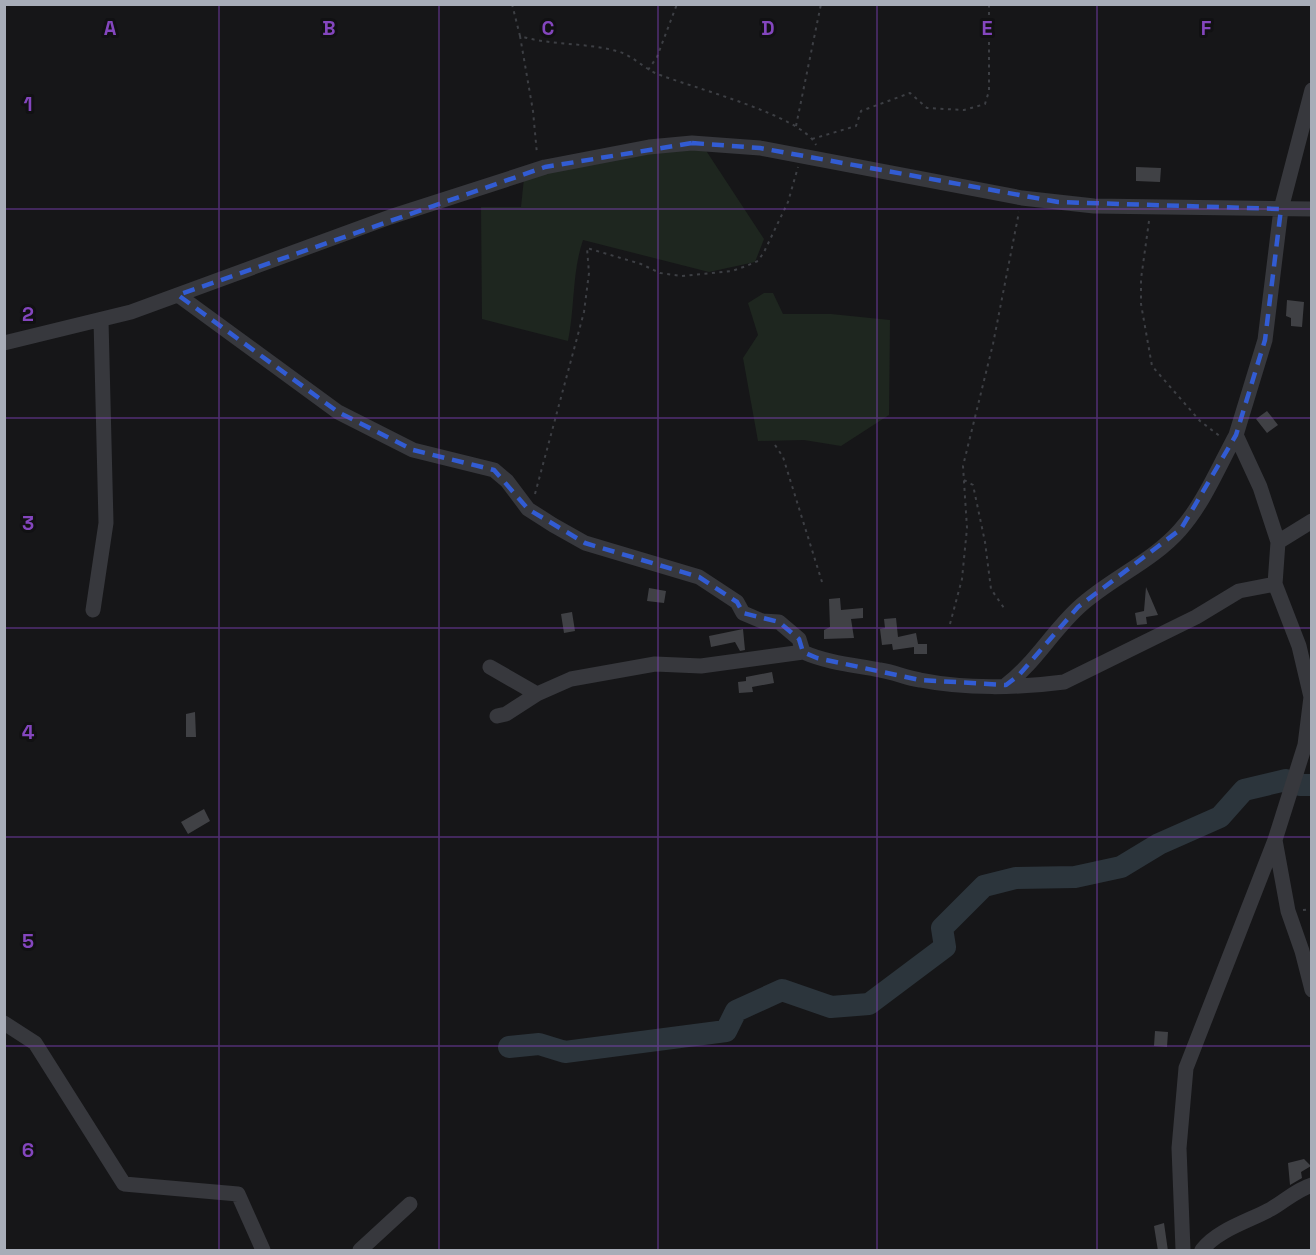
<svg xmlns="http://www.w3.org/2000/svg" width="1316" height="1255" viewBox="0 0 1316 1255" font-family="'Space Grotesk',sans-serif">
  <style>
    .green { fill: #1e261f }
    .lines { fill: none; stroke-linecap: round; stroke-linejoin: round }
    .river { stroke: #2c353c; stroke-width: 22 }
    .building { fill: #404145 }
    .path { stroke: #3d3f44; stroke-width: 2; stroke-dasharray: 3 4.5; stroke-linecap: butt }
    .street { stroke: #37383d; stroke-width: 15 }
    .marked { fill: none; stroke: #325cd3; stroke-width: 4.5; stroke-dasharray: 12 8; stroke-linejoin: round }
    .grid { fill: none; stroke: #8446be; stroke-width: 1.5; stroke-opacity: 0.55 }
    .grid-label { font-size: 20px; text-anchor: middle; font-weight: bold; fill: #8446be; stroke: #111113; stroke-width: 6; stroke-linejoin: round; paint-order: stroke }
  </style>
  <rect width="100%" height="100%" fill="#161618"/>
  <!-- green -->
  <path class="green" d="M 705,149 L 764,239 L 755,262 L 709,272 L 583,240 C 572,272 575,307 568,341 L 482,319 L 481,207 L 521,207 L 524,178 L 610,157 Z
    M 764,293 L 773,293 L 783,314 L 831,314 L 890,320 L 889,415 L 841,446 L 804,440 L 758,441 L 743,358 L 758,335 L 748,303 Z"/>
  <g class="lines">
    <!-- river -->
    <path class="river" d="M 1300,785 L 1312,785
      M 509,1047 L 539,1044 L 565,1052 L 726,1031 L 736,1011 L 782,990 L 831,1007 L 869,1004 L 945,947 L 942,928 L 984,886 L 1016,878 L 1075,877 L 1121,867 L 1159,844 L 1220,817 L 1244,790 L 1286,780"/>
  </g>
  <!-- building -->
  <path class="building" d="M 1136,167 L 1161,168 L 1160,182 L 1136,181 Z
    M 1287,300 L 1304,302 L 1302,327 L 1291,326 L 1291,318 L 1286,316 Z
    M 1267,411 L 1278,425 L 1267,433 L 1256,419 Z
    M 1146,587 L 1158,615 L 1146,617 L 1147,624 L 1137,625 L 1135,613 L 1144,611 Z
    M 649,588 L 666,591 L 664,603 L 647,601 Z
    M 840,598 L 841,610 L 863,608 L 863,618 L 851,619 L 854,638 L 824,639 L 824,630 L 830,627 L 829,599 Z
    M 572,612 L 575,631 L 564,633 L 561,614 Z
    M 896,618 L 898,637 L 916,633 L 918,644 L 927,644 L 927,654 L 914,654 L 914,647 L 893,650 L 892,644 L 882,645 L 880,629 L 885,628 L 884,619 Z
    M 743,629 L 745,650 L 740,651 L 735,642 L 711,647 L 709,636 Z
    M 772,672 L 774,683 L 752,687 L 753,692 L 739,693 L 738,682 L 746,681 L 746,677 Z
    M 195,712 L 196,737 L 186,737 L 186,714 Z
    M 204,809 L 210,821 L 188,834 L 181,822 Z
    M 1155,1031 L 1168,1032 L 1167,1047 L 1154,1046 Z
    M 1304,1159 L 1311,1166 L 1301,1172 L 1302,1178 L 1290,1185 L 1288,1163 Z
    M 1164,1223 L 1168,1251 L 1158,1251 L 1154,1226 Z"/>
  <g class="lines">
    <!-- path -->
    <path class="path" d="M 512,4 L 520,36 C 552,46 587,42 620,52 C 632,56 643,67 655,73 C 689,87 802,115 816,145
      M 520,36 L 533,111 L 537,154
      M 648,70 L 657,57 L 677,4
      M 796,126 L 821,4
      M 812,139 L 856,126 L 861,111 L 910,93 L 927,108 L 964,110 L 985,104 L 989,91 L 989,4
      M 1149,221 L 1141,279 L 1141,304 L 1152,366 L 1200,421 L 1221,437
      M 775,445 L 783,457 L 822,582
      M 964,480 L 973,485 L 985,542 L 991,589 L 1006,611
      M 535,494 L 584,312 L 589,273 L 587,248 L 641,264 L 660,273 L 682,276 L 732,271 L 746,266 L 758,261 L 764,252 L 788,202 L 798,167
      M 950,624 L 962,579 L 967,528 L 963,466 L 993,344 L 1019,212
      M 1303,910 L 1312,909"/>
    <!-- street -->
    <path class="street" d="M 178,295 L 338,412 L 413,450 L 494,470 L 507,481 L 528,509 L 553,525 L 585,543 L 699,577 L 737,602 L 743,613 L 762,621 L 779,622 L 799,639 L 803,652 C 828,663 854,665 880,670 C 894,672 906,678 920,680 C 965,689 1019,688 1064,682 L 1196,617 L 1239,591 L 1275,584
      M 4,343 L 131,312 L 390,217 L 545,167 L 649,147 L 692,143 L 760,148 L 1022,198 L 1094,206 L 1312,209
      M 1278,542 L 1312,521
      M 93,610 L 106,523 L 101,320
      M 490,667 L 537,694
      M 1006,685 C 1034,664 1052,632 1078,608 C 1109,579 1152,562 1180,530 C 1204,503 1219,466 1236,435
      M 497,716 L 506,714 L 537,694 L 571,679 L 655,664 L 701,666 L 803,652
      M 1275,840 L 1288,911 L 1302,951 L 1312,990
      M 4,1023 L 35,1043 L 124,1184 L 238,1194 L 263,1250
      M 360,1250 L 410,1204
      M 1183,1250 L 1179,1148 L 1186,1068 L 1275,840 L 1305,745 L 1311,697 L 1299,646 L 1275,584 L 1278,542 L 1260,487 L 1236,435 L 1265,340 L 1281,209 L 1312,90
      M 1202,1250 C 1217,1230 1249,1221 1271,1209 C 1285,1201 1296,1190 1312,1185"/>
  </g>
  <!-- marked area -->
  <path class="marked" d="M 692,143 L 760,148 L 1058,202 L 1281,209 L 1265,340 L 1236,435 L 1181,529 L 1078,607 L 1019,675 L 1006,685 L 920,680 L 817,658 L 803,652 L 799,639 L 779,622 L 743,613 L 737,602 L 699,577 L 585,543 L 528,509 L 494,470 L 413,450 L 338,412 L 178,295 L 545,167 Z"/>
  <!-- grid -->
  <path class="grid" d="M 219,4 L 219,1250M 439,4 L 439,1250M 658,4 L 658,1250M 877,4 L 877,1250M 1097,4 L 1097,1250M 4,209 L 1312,209M 4,418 L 1312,418M 4,628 L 1312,628M 4,837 L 1312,837M 4,1046 L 1312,1046"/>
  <g class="grid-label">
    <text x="110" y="35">A</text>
    <text x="329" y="35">B</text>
    <text x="548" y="35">C</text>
    <text x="768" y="35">D</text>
    <text x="987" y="35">E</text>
    <text x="1206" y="35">F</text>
    <text x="28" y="111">1</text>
    <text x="28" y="321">2</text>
    <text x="28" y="530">3</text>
    <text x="28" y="739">4</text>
    <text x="28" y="948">5</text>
    <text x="28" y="1157">6</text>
  </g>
  <!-- border -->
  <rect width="1316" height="1255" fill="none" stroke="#a8adb8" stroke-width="12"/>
</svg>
